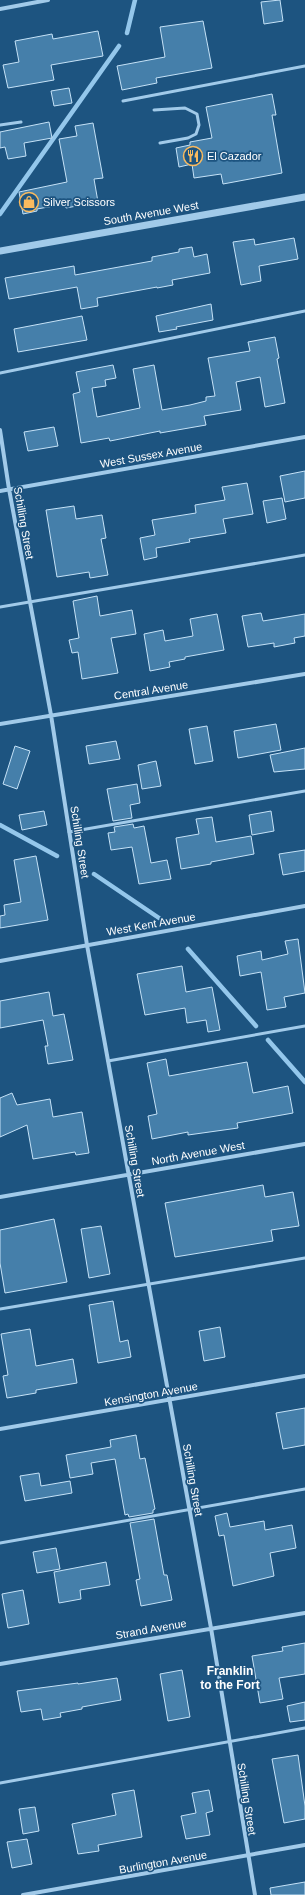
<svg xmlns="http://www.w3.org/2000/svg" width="305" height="1895" viewBox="0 0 305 1895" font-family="Helvetica,sans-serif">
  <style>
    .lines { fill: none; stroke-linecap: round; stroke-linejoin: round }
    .stream { stroke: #94c7eb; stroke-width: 4.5 }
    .building { fill: #457faa; stroke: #c5e2f7 }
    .service { stroke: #a1cae9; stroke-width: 3 }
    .minor { stroke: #a1cae9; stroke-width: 4 }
    .tertiary { stroke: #a1cae9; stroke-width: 7 }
    .labels { text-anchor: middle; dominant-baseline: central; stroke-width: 3.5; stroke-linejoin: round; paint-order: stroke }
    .poi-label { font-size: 11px; fill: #fff; stroke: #1d5480; text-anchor: start }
    .street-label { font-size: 11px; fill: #fff; stroke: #1d5480 }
    .neighbourhood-label { font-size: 12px; font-weight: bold; fill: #fff; stroke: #1d5480 }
  </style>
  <rect width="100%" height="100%" fill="#1d5480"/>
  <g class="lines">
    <!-- stream -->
    <path class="stream" d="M 127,33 L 135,0
      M 0,214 L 119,46
      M 0,825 L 57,856
      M 94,874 L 159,918
      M 188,949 L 256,1026
      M 268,1040 L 305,1082"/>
  </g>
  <!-- building -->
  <path class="building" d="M 280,0 L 283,21 L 264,24 L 261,2 Z
    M 203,21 L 212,68 L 156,78 L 157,83 L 122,90 L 117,66 L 165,57 L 160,27 Z
    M 98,31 L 103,56 L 51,65 L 54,80 L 8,88 L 3,65 L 19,62 L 15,41 L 52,34 L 53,39 Z
    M 69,88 L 72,103 L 54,106 L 51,91 Z
    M 272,94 L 276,115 L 272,115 L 282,173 L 223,184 L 221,174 L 194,178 L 192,164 L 179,167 L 176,148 L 190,145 L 190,142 L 212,138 L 206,107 Z
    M 49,122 L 52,138 L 24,143 L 26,156 L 8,159 L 5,147 L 0,148 L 0,132 Z
    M 93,123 L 103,178 L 94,179 L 98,202 L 66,208 L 65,204 L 37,209 L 37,211 L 23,214 L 19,192 L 67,182 L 59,139 L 77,136 L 75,126 Z
    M 294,238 L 298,259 L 259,266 L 261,281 L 241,285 L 233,242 L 254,239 L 255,245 Z
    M 192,247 L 194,257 L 207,254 L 210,273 L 172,280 L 173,285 L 157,288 L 157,287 L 97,298 L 98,306 L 81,309 L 77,287 L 9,299 L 5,278 L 74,266 L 75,275 L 152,261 L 152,257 L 179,252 L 179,249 Z
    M 211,304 L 213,320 L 176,327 L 177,329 L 159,332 L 156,316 Z
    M 82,316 L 87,340 L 18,352 L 14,329 Z
    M 275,337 L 279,358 L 277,359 L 285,403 L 265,407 L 260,377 L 236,382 L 241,410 L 204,416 L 206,425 L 160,433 L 160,431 L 110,441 L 109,438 L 81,443 L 73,394 L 80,392 L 76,372 L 113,365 L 116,378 L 105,380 L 106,386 L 92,388 L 97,417 L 140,408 L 133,369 L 154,365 L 162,410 L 190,405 L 206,401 L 206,397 L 215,396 L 208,358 L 250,351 L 248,342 Z
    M 54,427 L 58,446 L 28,451 L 24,432 Z
    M 305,471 L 305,498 L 285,502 L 280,476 Z
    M 247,483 L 253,514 L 223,519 L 226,533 L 189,539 L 190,542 L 156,548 L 157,557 L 144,560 L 140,538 L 155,535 L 152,520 L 196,513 L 195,505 L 225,500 L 222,487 Z
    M 282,498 L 286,519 L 267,523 L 263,501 Z
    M 74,506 L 76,519 L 102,515 L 106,538 L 101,539 L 108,575 L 90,578 L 89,572 L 57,577 L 46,510 Z
    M 97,596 L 100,616 L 132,610 L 136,634 L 111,638 L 118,673 L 82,679 L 78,652 L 72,653 L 69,640 L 79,638 L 73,601 Z
    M 261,613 L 263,621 L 305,614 L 305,636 L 294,638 L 295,643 L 274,647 L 274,643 L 248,647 L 242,616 Z
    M 217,614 L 224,650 L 185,657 L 185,659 L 169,662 L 170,667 L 150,671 L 144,634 L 163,630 L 165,641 L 193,636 L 190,619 Z
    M 276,724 L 281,750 L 238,758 L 234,731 Z
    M 207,726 L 213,761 L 195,764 L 189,729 Z
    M 116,741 L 120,759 L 89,764 L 86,746 Z
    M 15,746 L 30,751 L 17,789 L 3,784 Z
    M 305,748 L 305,769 L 274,772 L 270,755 Z
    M 156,761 L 161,786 L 142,789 L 138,765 Z
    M 137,784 L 140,803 L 130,805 L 132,818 L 113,821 L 107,789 Z
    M 44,811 L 47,825 L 22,830 L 19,815 Z
    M 271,811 L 274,831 L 252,835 L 249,815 Z
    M 212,817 L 216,842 L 251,836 L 254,854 L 211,862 L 211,864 L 181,869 L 176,838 L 199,834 L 196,819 Z
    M 133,824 L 134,828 L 144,826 L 151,863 L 167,860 L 171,879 L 139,884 L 132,847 L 111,850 L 108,833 L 115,832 L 114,827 Z
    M 305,850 L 305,871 L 283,875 L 279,854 Z
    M 36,856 L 48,920 L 0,928 L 0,916 L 5,915 L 4,905 L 21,902 L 14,860 Z
    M 298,939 L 305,993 L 284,997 L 286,1007 L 267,1010 L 261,972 L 240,976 L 237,956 L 261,951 L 262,960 L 288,954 L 285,941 Z
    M 182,966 L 186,992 L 212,987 L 220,1030 L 208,1032 L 206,1020 L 187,1023 L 185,1008 L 145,1015 L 137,974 Z
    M 49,992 L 53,1016 L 64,1014 L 73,1060 L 48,1064 L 45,1046 L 48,1046 L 43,1020 L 0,1028 L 0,1001 Z
    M 166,1059 L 169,1076 L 247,1062 L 253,1093 L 288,1086 L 293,1113 L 237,1123 L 238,1128 L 188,1135 L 188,1132 L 152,1139 L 148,1116 L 157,1114 L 147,1063 Z
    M 12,1093 L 17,1105 L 50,1099 L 53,1117 L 82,1112 L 89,1153 L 76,1155 L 75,1152 L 33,1159 L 27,1125 L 0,1137 L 0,1098 Z
    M 263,1185 L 265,1197 L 293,1192 L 299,1226 L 271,1230 L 273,1241 L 175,1257 L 165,1203 Z
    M 54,1219 L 67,1282 L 5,1293 L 0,1263 L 0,1230 Z
    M 101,1226 L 110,1274 L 89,1278 L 81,1229 Z
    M 113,1301 L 120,1342 L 128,1340 L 131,1357 L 98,1363 L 89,1305 Z
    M 220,1327 L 225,1357 L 204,1361 L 199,1331 Z
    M 30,1329 L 36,1366 L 73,1359 L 77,1383 L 36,1390 L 36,1393 L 7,1398 L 3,1376 L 8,1375 L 1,1334 Z
    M 305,1408 L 305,1445 L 283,1449 L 276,1413 Z
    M 136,1435 L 140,1459 L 145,1458 L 155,1509 L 153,1510 L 153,1513 L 129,1517 L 128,1514 L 125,1515 L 115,1459 L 91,1463 L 93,1474 L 70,1478 L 66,1455 L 111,1447 L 110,1440 Z
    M 39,1473 L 41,1486 L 70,1481 L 72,1493 L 25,1501 L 20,1476 Z
    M 227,1513 L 230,1527 L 264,1521 L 265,1530 L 292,1525 L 296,1548 L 270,1553 L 274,1576 L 233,1586 L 224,1535 L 219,1536 L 215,1516 Z
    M 154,1519 L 164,1575 L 167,1575 L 172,1600 L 141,1606 L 136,1580 L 140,1579 L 130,1523 Z
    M 56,1548 L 60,1569 L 37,1573 L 33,1552 Z
    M 106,1562 L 110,1585 L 80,1590 L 81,1599 L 59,1603 L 54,1572 Z
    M 23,1590 L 29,1624 L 8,1628 L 2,1594 Z
    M 305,1643 L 305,1674 L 279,1678 L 283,1699 L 260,1703 L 252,1656 L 283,1651 L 282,1647 Z
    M 182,1670 L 190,1717 L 168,1721 L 160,1674 Z
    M 117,1678 L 121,1700 L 82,1707 L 82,1709 L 60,1713 L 61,1717 L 43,1720 L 41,1709 L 21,1712 L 17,1691 L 78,1683 L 78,1684 Z
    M 305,1702 L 305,1720 L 290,1722 L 287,1706 Z
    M 298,1755 L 305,1806 L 305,1819 L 284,1823 L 272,1759 Z
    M 134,1790 L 142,1837 L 98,1845 L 99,1851 L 78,1854 L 72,1824 L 116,1815 L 112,1794 Z
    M 209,1790 L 213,1811 L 206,1813 L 210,1835 L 186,1839 L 181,1816 L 196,1813 L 192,1793 Z
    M 35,1807 L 39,1831 L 23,1834 L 19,1809 Z
    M 27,1839 L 32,1864 L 12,1868 L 7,1842 Z
    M 305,1882 L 305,1895 L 271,1895 L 270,1888 Z"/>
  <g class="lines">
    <!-- service -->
    <path class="service" d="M 123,101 L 305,66
      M 154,110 L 185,108 L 197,114 L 199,125 L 196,134 L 188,138 L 160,143
      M 0,125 L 21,122
      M 0,373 L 305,311
      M 0,607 L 305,555
      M 69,832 L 305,791
      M 108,1061 L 305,1026
      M 0,1309 L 305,1258
      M 0,1543 L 305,1489
      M 0,1783 L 305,1728"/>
    <!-- minor -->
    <path class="minor" d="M 0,9 L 48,0
      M 0,430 L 9,489 L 51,715 L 87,945 L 211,1628 L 255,1895
      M 0,491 L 305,437
      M 0,724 L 305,674
      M 0,961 L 305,906
      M 0,1197 L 305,1144
      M 0,1429 L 305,1376
      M 0,1664 L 305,1613
      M 23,1895 L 305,1845"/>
    <!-- tertiary -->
    <path class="tertiary" d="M 0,251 L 305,197"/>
  </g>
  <!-- icons -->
  <defs>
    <g id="restaurant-ring" transform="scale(1)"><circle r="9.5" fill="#1d5480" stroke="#f9ba5f" stroke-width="1.5"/><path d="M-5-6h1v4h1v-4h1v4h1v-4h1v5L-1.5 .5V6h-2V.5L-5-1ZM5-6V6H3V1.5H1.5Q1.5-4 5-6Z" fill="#f9ba5f"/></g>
    <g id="shop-ring" transform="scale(1)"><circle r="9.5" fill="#1d5480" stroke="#f9ba5f" stroke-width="1.5"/><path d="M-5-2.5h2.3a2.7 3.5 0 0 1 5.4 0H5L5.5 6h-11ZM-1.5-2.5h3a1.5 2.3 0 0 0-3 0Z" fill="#f9ba5f"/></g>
  </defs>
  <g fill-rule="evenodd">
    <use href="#restaurant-ring" x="193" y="156"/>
    <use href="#shop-ring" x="29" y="202"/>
  </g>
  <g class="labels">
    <!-- poi labels -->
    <g class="poi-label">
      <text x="207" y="156">El Cazador</text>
      <text x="43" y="202">Silver Scissors</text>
    </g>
    <!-- street labels -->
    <g class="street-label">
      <text transform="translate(151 213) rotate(-10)">South Avenue West</text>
      <text transform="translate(151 455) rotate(-10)">West Sussex Avenue</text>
      <text transform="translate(24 523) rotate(80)">Schilling Street</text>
      <text transform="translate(151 690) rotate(-9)">Central Avenue</text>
      <text transform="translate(80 842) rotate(81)">Schilling Street</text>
      <text transform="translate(151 924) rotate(-10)">West Kent Avenue</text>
      <text transform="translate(198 1153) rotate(-10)">North Avenue West</text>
      <text transform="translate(135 1161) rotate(80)">Schilling Street</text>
      <text transform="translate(151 1394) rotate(-10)">Kensington Avenue</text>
      <text transform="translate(193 1480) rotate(80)">Schilling Street</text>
      <text transform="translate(151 1629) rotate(-10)">Strand Avenue</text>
      <text transform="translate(247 1799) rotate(81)">Schilling Street</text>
      <text transform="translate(163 1862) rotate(-10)">Burlington Avenue</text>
    </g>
    <!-- neighbourhood labels -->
    <g class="neighbourhood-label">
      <text x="230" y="1671">Franklin<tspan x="230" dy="14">to the Fort</tspan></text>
    </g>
  </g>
</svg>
